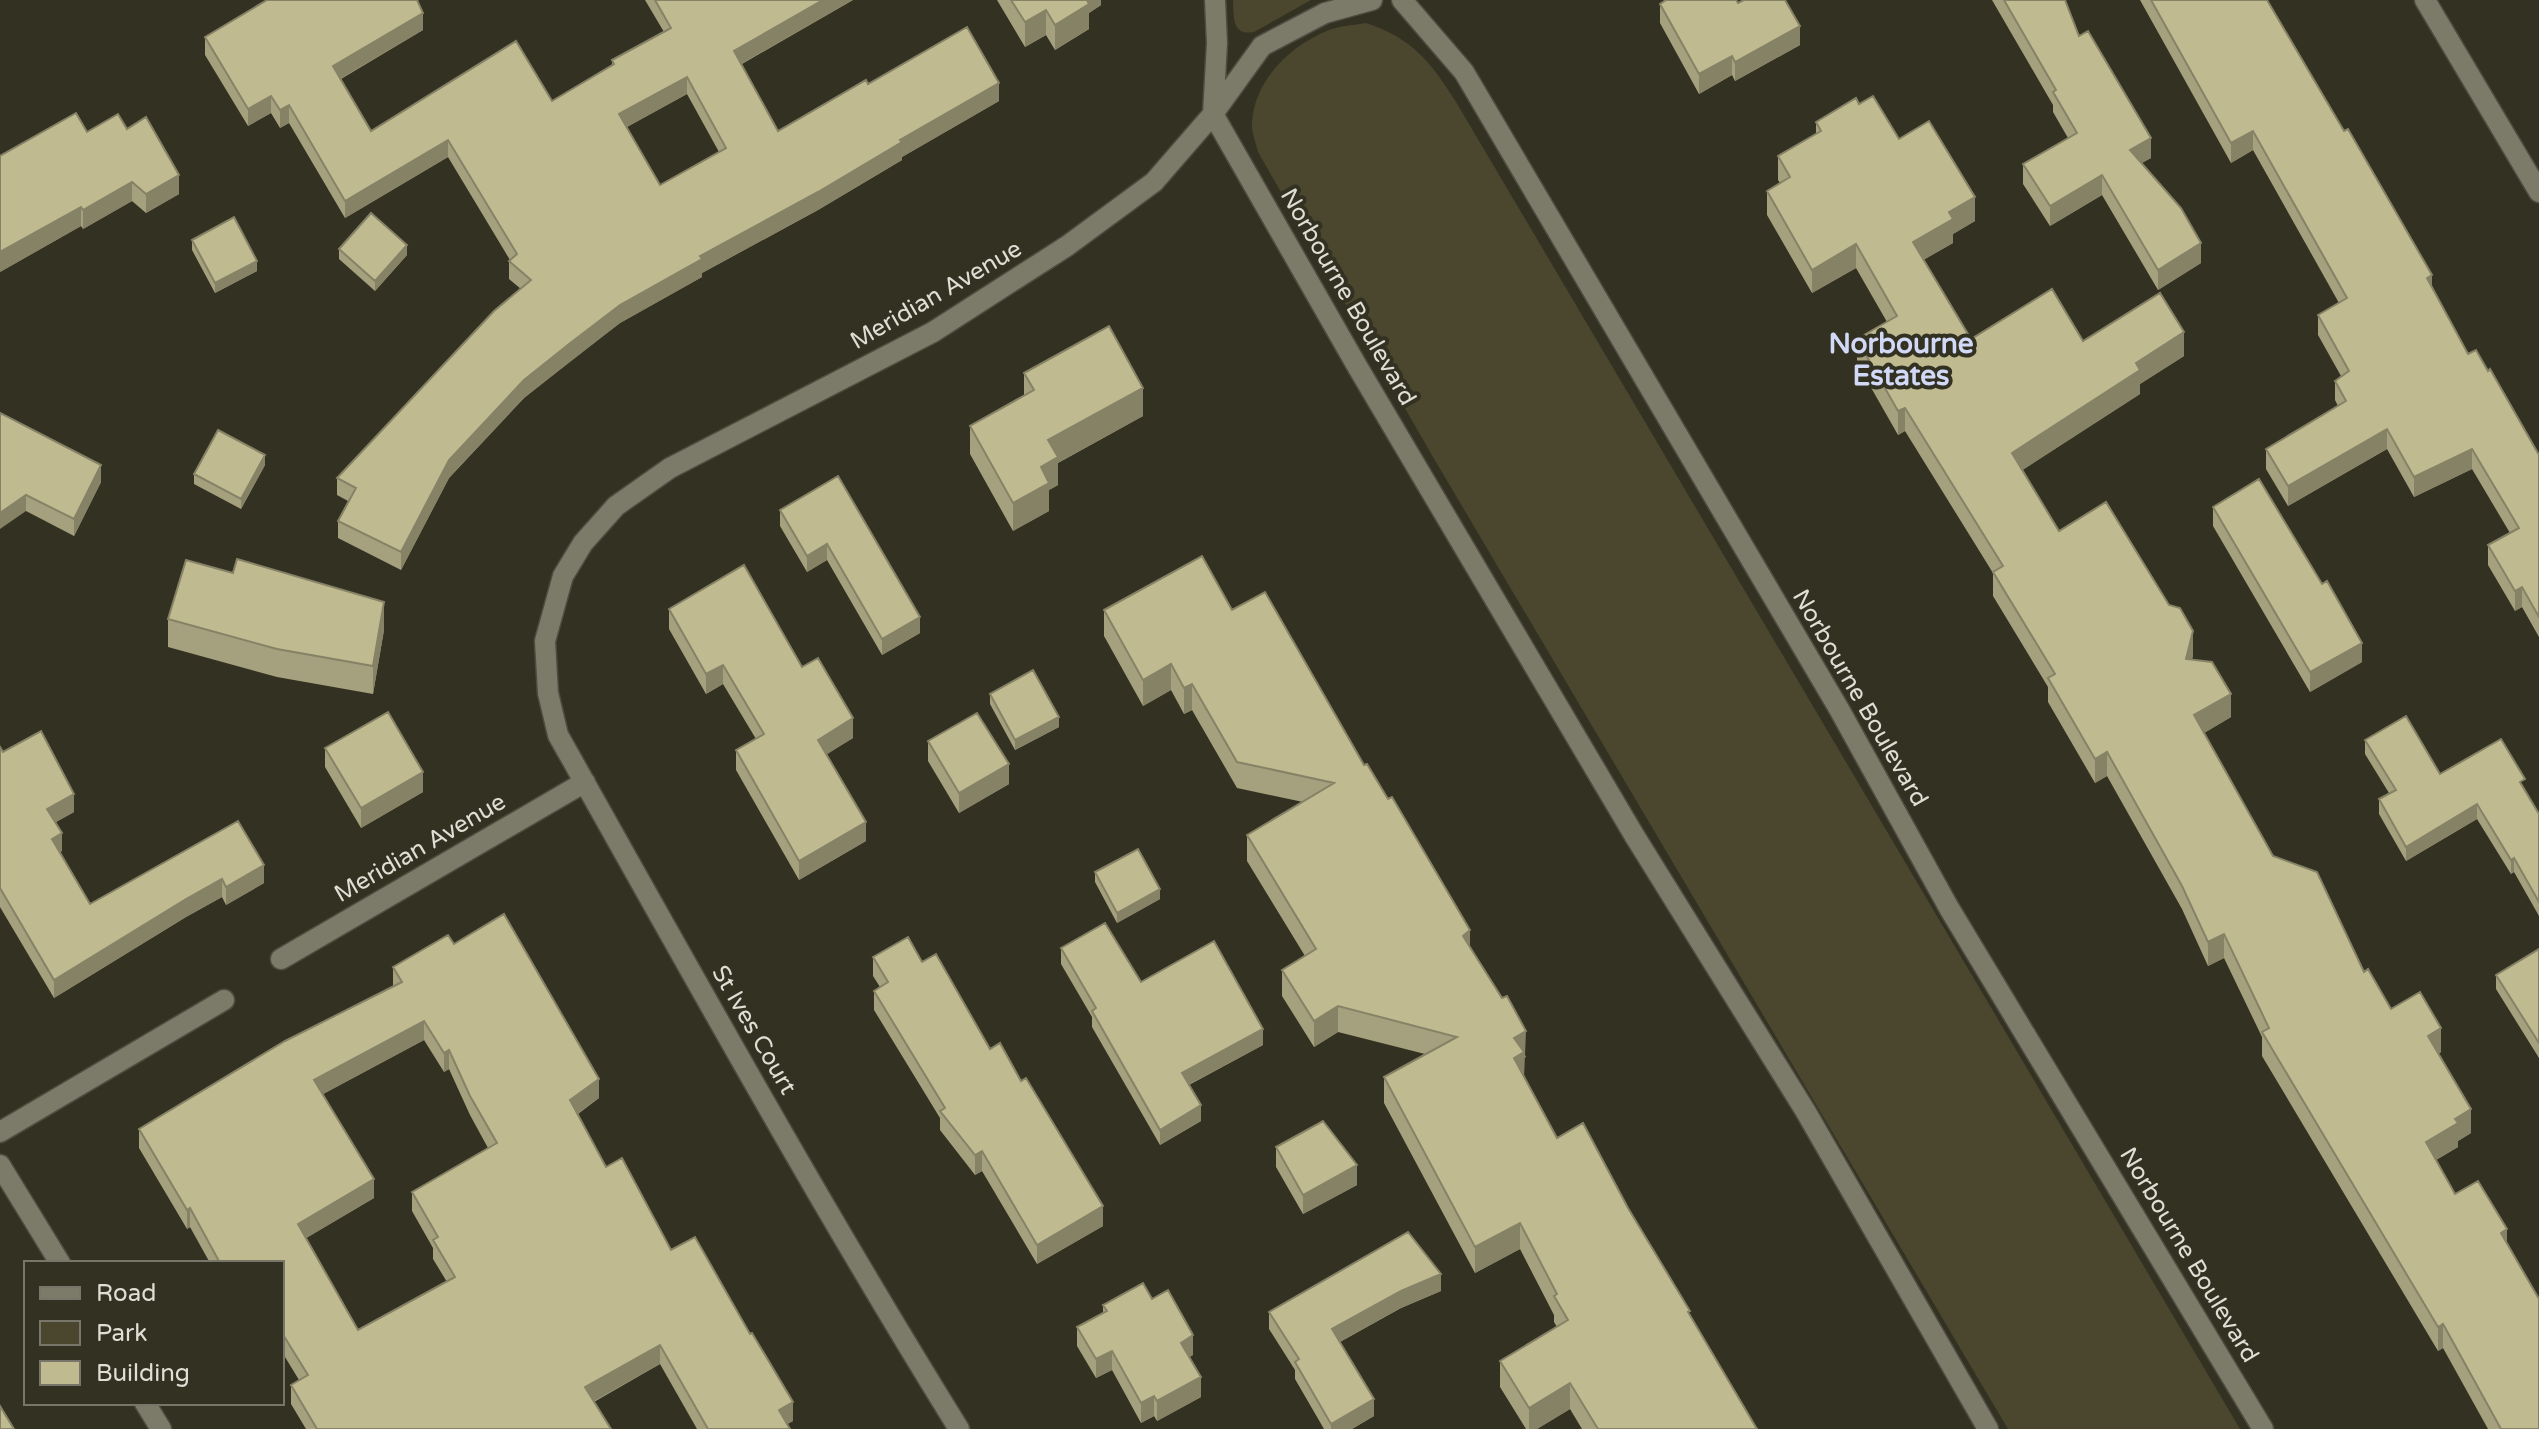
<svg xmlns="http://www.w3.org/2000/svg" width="2539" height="1429" viewBox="0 0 2539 1429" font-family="'Varela Round',sans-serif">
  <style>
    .green { fill: #4b472f }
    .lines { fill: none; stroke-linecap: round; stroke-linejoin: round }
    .minor-casing { stroke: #4e4c40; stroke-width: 23 }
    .minor { stroke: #7c7a69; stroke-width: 20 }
    .wall { fill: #a5a07d; fill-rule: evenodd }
    .shaded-wall { fill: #868266 }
    .building { fill: #c0ba91; stroke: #868266; stroke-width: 2; fill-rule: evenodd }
    .labels { text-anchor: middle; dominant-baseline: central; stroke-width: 8; stroke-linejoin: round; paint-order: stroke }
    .street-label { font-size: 24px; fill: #e0ded5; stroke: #333122 }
    .quarter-label { font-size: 28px; font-weight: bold; fill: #d2d9f6; stroke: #333122 }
  </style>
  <rect width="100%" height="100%" fill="#333122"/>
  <!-- green -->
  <path class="green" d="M 1233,0 L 1311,0 L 1254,32 C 1232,36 1234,18 1233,0 Z
    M 1366,23 C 1412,38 1431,62 1456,102 L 2240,1429 L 2008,1429 L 1433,457 L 1258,152 C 1256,143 1251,131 1252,122 C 1255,79 1291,45 1329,30 C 1340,26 1354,25 1366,23 Z"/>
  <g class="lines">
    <!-- minor casing -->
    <g class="minor-casing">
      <path id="minor" d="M 1215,0 L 1217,43 L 1213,114 L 1357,366 L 1634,835 L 1806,1112 L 1988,1429
        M 1402,0 L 1464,72 L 1839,709 L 1949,908 L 2263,1429
        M 2425,0 L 2539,192
        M 281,959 L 585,782
        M 0,1132 L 224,1000
        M 0,1165 L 60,1263
        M 145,1403 L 161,1429
        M 959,1429 C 818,1202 689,968 558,735 L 548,693 L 545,641 L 563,576 L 583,543 L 616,506 L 670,468 L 933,332 L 1067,246 L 1154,182 L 1213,114 L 1262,46 L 1325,13 L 1372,0"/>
    </g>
    <!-- minor -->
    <use href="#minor" class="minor"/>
  </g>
  <!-- wall -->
  <path class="wall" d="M 267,0 L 419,0 L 417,1 L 423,30 L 341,79 L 371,131 L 552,101 L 612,65 L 612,60 L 664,32 L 645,0 L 853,0 L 742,64 L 778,131 L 868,84 L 999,101 L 902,157 L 902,160 L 818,210 L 702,273 L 702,277 L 620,323 L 569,362 L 524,398 L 449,478 L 401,570 L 338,538 L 338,521 L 348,501 L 337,495 L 337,478 L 521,289 L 509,279 L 509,261 L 510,260 L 448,157 L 345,218 L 289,123 L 280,128 L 271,113 L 248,126 L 205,55 L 205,37 ZM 687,94 L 719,152 L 660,185 L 627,127 Z
    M 997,0 L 1101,0 L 1101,5 L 1089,13 L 1089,29 L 1055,50 L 1046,35 L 1025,47 Z
    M 1992,0 L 2065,0 L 2079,36 L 2151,158 L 2141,163 L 2201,263 L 2158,290 L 2102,195 L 2050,226 L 2023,184 L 2023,164 L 2068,138 L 2053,112 L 2053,105 Z
    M 2140,0 L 2267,0 L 2432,287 L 2468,354 L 2539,455 L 2539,637 L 2522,607 L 2515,611 L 2488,565 L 2488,545 L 2510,533 L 2472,469 L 2414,497 L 2387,449 L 2288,506 L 2266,469 L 2266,449 L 2338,406 L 2335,400 L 2335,381 L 2341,376 L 2318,335 L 2318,315 L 2339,303 L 2253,150 L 2231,163 Z
    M 1660,4 L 1800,45 L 1735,81 L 1732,75 L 1699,94 L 1660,23 Z
    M 1859,104 L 1899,139 L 1975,221 L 1953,234 L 1953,243 L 1923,260 L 1971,339 L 2083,341 L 2184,356 L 2140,384 L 2140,394 L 2022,470 L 2059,531 L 2193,655 L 2192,660 L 2231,717 L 2204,733 L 2273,856 L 2364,972 L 2391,1009 L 2441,1052 L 2438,1054 L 2471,1133 L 2458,1141 L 2458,1147 L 2436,1160 L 2455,1194 L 2507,1243 L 2539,1429 L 2488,1429 L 2443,1348 L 2438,1351 L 2262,1056 L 2262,1037 L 2224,958 L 2208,966 L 2182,909 L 2107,776 L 2095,783 L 2048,702 L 2048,687 L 1993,596 L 1993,573 L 1905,431 L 1898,435 L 1857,363 L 1857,339 L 1887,322 L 1856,268 L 1812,293 L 1767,215 L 1767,191 L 1780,183 L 1778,180 L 1778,156 L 1816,134 L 1816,122 Z
    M 127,129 L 179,194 L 146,213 L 132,201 L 83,229 L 81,226 L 0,272 L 87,132 Z
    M 192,240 L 257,271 L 215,293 L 192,250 Z
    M 339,249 L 407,255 L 375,291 L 339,259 Z
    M 1024,373 L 1143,416 L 1058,463 L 1058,485 L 1049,490 L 1049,511 L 1013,531 L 970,454 L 970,426 L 1024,395 Z
    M 0,413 L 101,482 L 74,536 L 26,511 Z
    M 265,465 L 241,509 L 194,484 L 194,474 Z
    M 838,476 L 920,633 L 882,655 L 827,560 L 807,572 L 780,526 L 780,510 Z
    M 2213,507 L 2362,662 L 2310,692 L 2213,526 Z
    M 669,609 L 802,667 L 853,738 L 826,754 L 866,841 L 799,880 L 736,770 L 736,750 L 756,739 L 723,684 L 706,694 L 669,629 Z
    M 1104,610 L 1232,610 L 1364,765 L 1470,948 L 1526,1057 L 1524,1058 L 1524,1076 L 1557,1138 L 1628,1208 L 1730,1384 L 1757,1429 L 1582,1429 L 1570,1409 L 1537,1429 L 1526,1429 L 1500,1387 L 1500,1361 L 1557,1327 L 1554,1322 L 1554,1315 L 1520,1249 L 1475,1273 L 1384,1103 L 1384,1077 L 1425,1054 L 1338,1032 L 1314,1047 L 1282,996 L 1282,970 L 1305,956 L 1247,861 L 1247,835 L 1303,802 L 1237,788 L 1192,710 L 1184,714 L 1171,690 L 1143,706 L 1104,636 Z
    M 168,619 L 384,630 L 373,694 L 277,677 L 168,647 Z
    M 990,694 L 1059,727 L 1015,750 L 990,704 Z
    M 2365,740 L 2440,774 L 2525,790 L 2539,814 L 2539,916 L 2514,872 L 2511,874 L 2477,819 L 2406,861 L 2379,814 L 2379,799 L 2389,793 L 2365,754 Z
    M 928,741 L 1009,784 L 959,813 L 928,761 Z
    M 0,747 L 3,752 L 74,812 L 56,822 L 62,851 L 60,852 L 90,904 L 238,821 L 264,883 L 226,905 L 222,897 L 186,917 L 54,998 L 0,907 Z
    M 325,748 L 423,792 L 361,828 L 325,767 Z
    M 1095,872 L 1160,899 L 1117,923 L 1095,882 Z
    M 454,944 L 599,1098 L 578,1114 L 606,1167 L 671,1250 L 793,1421 L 787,1424 L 790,1429 L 697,1429 L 660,1364 L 594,1402 L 611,1429 L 306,1429 L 291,1404 L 291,1385 L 299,1380 L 282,1352 L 282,1263 L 210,1263 L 190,1227 L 187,1229 L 139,1148 L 139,1129 L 393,986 L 393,967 ZM 424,1040 L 444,1072 L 449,1069 L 470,1115 L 488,1148 L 412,1192 L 412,1211 L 433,1248 L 433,1259 L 447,1282 L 358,1330 L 306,1238 L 374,1198 L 323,1094 Z
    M 1061,948 L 1141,982 L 1263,1045 L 1189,1085 L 1201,1121 L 1160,1145 L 1092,1027 L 1092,1017 L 1061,964 Z
    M 2539,949 L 2539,1058 L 2496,989 L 2496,975 Z
    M 873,957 L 922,962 L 990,1049 L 1103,1226 L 1037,1264 L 982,1171 L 975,1175 L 940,1130 L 940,1118 L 874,1010 L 874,991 L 880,987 L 873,976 Z
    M 1276,1147 L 1357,1185 L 1303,1214 L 1276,1167 Z
    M 1441,1291 L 1401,1308 L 1340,1342 L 1374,1416 L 1352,1429 L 1324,1429 L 1295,1379 L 1295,1370 L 1269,1329 L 1269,1312 Z
    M 1152,1299 L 1193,1355 L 1189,1357 L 1201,1397 L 1157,1421 L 1154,1416 L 1141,1423 L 1112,1370 L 1096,1378 L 1077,1346 L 1077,1327 L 1103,1313 L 1103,1305 Z"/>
  <!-- shaded-wall -->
  <path class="shaded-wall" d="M 823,0 L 853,0 L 734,68 L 734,51 Z
    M 1082,0 L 1101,0 L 1101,5 L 1089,13 L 1089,29 L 1055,50 L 1055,25 Z
    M 1046,10 L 1046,35 L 1025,47 L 1025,22 Z
    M 423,13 L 423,30 L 333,83 L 333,66 Z
    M 1800,26 L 1800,45 L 1735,81 L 1735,62 Z
    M 1732,56 L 1732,75 L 1699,94 L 1699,74 Z
    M 687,77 L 687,94 L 619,131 L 619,114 Z
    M 999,83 L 999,101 L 902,157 L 902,160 L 818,210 L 702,273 L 702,277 L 620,323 L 524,398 L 449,478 L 401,570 L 401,552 L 449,460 L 524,380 L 620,305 L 700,256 Z
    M 271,96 L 271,113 L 248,126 L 248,109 Z
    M 289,105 L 289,123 L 280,128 L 280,110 Z
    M 2253,131 L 2253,150 L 2231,163 L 2231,143 Z
    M 2151,138 L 2151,158 L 2130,170 L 2130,150 Z
    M 448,140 L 448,157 L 345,218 L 345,201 Z
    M 179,175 L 179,194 L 146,213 L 146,194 Z
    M 2102,175 L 2102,195 L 2050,226 L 2050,206 Z
    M 132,182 L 132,201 L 83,229 L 83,210 Z
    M 1975,197 L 1975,221 L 1953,234 L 1953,243 L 1913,266 L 1913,242 L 1949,212 Z
    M 81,207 L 81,226 L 0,272 L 0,252 Z
    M 2201,243 L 2201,263 L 2158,290 L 2158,270 Z
    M 1856,244 L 1856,268 L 1812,293 L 1812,270 Z
    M 407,245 L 407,255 L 375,291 L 375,281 Z
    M 257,261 L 257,271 L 215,293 L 215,283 Z
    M 2432,275 L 2432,295 L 2427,278 Z
    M 2184,332 L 2184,356 L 2140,384 L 2140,394 L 2012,477 L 2012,453 L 2136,363 Z
    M 1143,388 L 1143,416 L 1058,463 L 1058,485 L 1049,490 L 1049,511 L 1013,531 L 1013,503 L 1041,467 L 1048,440 Z
    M 1905,408 L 1905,431 L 1898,435 L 1898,411 Z
    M 2387,429 L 2387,449 L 2288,506 L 2288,486 Z
    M 2472,449 L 2472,469 L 2414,497 L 2414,477 Z
    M 265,455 L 265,465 L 241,509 L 241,499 Z
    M 101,465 L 101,482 L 74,536 L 74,519 Z
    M 26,495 L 26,511 L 0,529 L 0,513 Z
    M 827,544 L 827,560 L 807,572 L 807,556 Z
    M 2522,587 L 2522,607 L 2515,611 L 2515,591 Z
    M 384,602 L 384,630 L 373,694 L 373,666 Z
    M 920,617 L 920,633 L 882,655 L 882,639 Z
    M 2193,631 L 2193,655 L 2186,682 L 2186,659 Z
    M 2362,643 L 2362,662 L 2310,692 L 2310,672 Z
    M 1171,664 L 1171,690 L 1143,706 L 1143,680 Z
    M 723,665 L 723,684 L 706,694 L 706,674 Z
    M 1192,684 L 1192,710 L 1184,714 L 1184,688 Z
    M 2231,694 L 2231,717 L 2194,739 L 2194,715 Z
    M 1059,717 L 1059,727 L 1015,750 L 1015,740 Z
    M 853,718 L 853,738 L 818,760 L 818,740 Z
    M 2107,752 L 2107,776 L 2095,783 L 2095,759 Z
    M 1009,764 L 1009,784 L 959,813 L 959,793 Z
    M 423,772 L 423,792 L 361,828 L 361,808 Z
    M 74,794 L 74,812 L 47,827 L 47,809 Z
    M 2477,804 L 2477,819 L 2406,861 L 2406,847 Z
    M 866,822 L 866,841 L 799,880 L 799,861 Z
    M 62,833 L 62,851 L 52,857 L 52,839 Z
    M 2514,858 L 2514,872 L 2511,874 L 2511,860 Z
    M 264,865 L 264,883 L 226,905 L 226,887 Z
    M 222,879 L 222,897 L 186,917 L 54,998 L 54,980 L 186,899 Z
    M 1160,889 L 1160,899 L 1117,923 L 1117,913 Z
    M 1470,930 L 1470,956 L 1463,936 Z
    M 2224,934 L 2224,958 L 2208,966 L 2208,942 Z
    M 1338,1006 L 1338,1032 L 1314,1047 L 1314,1021 Z
    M 424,1021 L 424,1040 L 314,1099 L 314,1080 Z
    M 2441,1028 L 2441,1052 L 2428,1060 L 2428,1036 Z
    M 1263,1029 L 1263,1045 L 1182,1088 L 1182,1073 Z
    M 1526,1031 L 1524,1078 L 1514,1083 L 1514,1038 Z
    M 449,1050 L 449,1069 L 444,1072 L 444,1053 Z
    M 599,1079 L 599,1098 L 570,1119 L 570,1100 Z
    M 1201,1105 L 1201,1121 L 1160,1145 L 1160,1130 Z
    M 2471,1109 L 2471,1133 L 2458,1141 L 2458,1147 L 2426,1166 L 2426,1142 L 2455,1119 Z
    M 982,1151 L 982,1171 L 975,1175 L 975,1155 Z
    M 1357,1165 L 1357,1185 L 1303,1214 L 1303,1195 Z
    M 374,1179 L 374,1198 L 298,1243 L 298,1224 Z
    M 1103,1206 L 1103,1226 L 1037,1264 L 1037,1245 Z
    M 190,1208 L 190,1227 L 187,1229 L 187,1210 Z
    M 1520,1223 L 1520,1249 L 1475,1273 L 1475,1247 Z
    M 2507,1229 L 2507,1253 L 2501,1233 Z
    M 1441,1274 L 1441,1291 L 1401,1308 L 1332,1346 L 1332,1329 L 1401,1291 Z
    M 2443,1324 L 2443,1348 L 2438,1351 L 2438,1327 Z
    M 1193,1335 L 1193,1355 L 1181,1362 L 1181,1343 Z
    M 660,1345 L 660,1364 L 585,1406 L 585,1387 Z
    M 1112,1351 L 1112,1370 L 1096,1378 L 1096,1359 Z
    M 1201,1377 L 1201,1397 L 1157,1421 L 1157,1401 Z
    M 1570,1383 L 1570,1409 L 1537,1429 L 1529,1429 L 1529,1408 Z
    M 1154,1396 L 1154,1416 L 1141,1423 L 1141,1403 Z
    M 1374,1399 L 1374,1416 L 1352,1429 L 1331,1429 L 1331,1424 Z
    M 793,1402 L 793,1421 L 779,1429 L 779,1410 Z"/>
  <!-- building -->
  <path class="building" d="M 267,0 L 417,0 L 423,13 L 333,66 L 371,131 L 516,41 L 552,101 L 614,64 L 612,60 L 671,28 L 655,0 L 823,0 L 734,51 L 778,131 L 866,80 L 868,84 L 967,27 L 999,83 L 900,140 L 902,142 L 818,192 L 700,256 L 702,259 L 620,305 L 569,344 L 524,380 L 449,460 L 401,552 L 338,521 L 356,488 L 337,478 L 494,311 L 531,280 L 509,261 L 517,254 L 448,140 L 345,201 L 289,105 L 280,110 L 271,96 L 248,109 L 205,37 ZM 687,77 L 726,148 L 660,185 L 619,114 Z
    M 1011,0 L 1087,0 L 1089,4 L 1055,25 L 1046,10 L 1025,22 Z
    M 1666,0 L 1736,0 L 1738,3 L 1744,0 L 1785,0 L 1800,26 L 1735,62 L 1732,56 L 1699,74 L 1660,4 Z
    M 2004,0 L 2065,0 L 2079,36 L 2088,31 L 2151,138 L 2130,150 L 2181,208 L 2201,243 L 2158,270 L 2102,175 L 2050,206 L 2023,164 L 2077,133 L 2053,92 L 2056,90 Z
    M 2151,0 L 2267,0 L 2344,131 L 2348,129 L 2432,275 L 2427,278 L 2468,354 L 2476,350 L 2488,371 L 2490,369 L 2539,455 L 2539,617 L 2522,587 L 2515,591 L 2488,545 L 2519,528 L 2472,449 L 2414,477 L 2387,429 L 2288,486 L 2266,449 L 2346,401 L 2335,381 L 2349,371 L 2318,315 L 2347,298 L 2253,131 L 2231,143 Z
    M 1873,96 L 1899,139 L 1929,121 L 1975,197 L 1949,212 L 1953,219 L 1913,242 L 1971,339 L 2052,289 L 2083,341 L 2160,293 L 2184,332 L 2136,363 L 2140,370 L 2012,453 L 2059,531 L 2106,502 L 2169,605 L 2180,608 L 2193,631 L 2186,659 L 2212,662 L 2231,694 L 2194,715 L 2273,856 L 2317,872 L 2364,972 L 2368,969 L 2391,1009 L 2420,992 L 2441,1028 L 2428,1036 L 2471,1109 L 2455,1119 L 2458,1123 L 2426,1142 L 2455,1194 L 2478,1181 L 2507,1229 L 2501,1233 L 2539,1299 L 2539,1429 L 2501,1429 L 2443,1324 L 2438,1327 L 2262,1032 L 2269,1028 L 2224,934 L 2208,942 L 2182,886 L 2107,752 L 2095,759 L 2048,678 L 2055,674 L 1993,572 L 2003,566 L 1905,408 L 1898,411 L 1857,339 L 1897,316 L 1856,244 L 1812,270 L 1767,191 L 1790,177 L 1778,156 L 1821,131 L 1816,122 L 1856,98 L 1859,104 Z
    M 76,113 L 87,132 L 118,114 L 127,129 L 146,117 L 179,175 L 146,194 L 132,182 L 83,210 L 81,207 L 0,252 L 0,156 Z
    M 371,213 L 407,245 L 375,281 L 339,249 Z
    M 234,217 L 257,261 L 215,283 L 192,240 Z
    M 1109,326 L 1143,388 L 1048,440 L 1058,457 L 1041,467 L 1049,483 L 1013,503 L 970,426 L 1034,390 L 1024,373 Z
    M 0,413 L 101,465 L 74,519 L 26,495 L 0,513 Z
    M 218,430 L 265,455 L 241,499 L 194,474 Z
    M 838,476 L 920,617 L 882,639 L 827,544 L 807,556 L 780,510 Z
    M 2259,479 L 2322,584 L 2327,581 L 2362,643 L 2310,672 L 2213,507 Z
    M 1202,556 L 1232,610 L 1265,592 L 1364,765 L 1367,764 L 1388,799 L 1392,797 L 1470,930 L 1463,936 L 1502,998 L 1507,996 L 1526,1031 L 1514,1038 L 1524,1052 L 1514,1058 L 1557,1138 L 1583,1123 L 1628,1208 L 1690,1311 L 1688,1312 L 1757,1429 L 1598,1429 L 1570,1383 L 1529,1408 L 1500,1361 L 1568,1320 L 1554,1296 L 1557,1294 L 1520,1223 L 1475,1247 L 1384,1077 L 1457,1037 L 1338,1006 L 1314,1021 L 1282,970 L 1316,949 L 1247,835 L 1334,783 L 1237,762 L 1192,684 L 1184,688 L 1171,664 L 1143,680 L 1104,610 Z
    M 237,559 L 384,602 L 373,666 L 277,649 L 168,619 L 186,560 L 233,573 Z
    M 744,565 L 802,667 L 818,658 L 853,718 L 818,740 L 866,822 L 799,861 L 736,750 L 764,734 L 723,665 L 706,674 L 669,609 Z
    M 1033,670 L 1059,717 L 1015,740 L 990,694 Z
    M 388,712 L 423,772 L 361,808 L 325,748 Z
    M 977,713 L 1009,764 L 959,793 L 928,741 Z
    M 2406,716 L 2440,774 L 2501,739 L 2525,779 L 2520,782 L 2539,814 L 2539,902 L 2514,858 L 2511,860 L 2477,804 L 2406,847 L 2379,799 L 2396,790 L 2365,740 Z
    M 41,731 L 74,794 L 47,809 L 62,833 L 52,839 L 90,904 L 238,821 L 264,865 L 226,887 L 222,879 L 186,899 L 54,980 L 0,888 L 0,747 L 3,752 Z
    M 1138,849 L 1160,889 L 1117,913 L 1095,872 Z
    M 504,914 L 599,1079 L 570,1100 L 606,1167 L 622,1158 L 671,1250 L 695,1237 L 750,1334 L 752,1333 L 793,1402 L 779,1410 L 790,1429 L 708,1429 L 660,1345 L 585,1387 L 611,1429 L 317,1429 L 291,1385 L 308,1375 L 282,1333 L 282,1263 L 220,1263 L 190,1208 L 187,1210 L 139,1129 L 285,1041 L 402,982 L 393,967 L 448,935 L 454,944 ZM 424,1021 L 444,1053 L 449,1050 L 470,1096 L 497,1143 L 412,1192 L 438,1237 L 433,1240 L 455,1277 L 358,1330 L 298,1224 L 374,1179 L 314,1080 Z
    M 1105,923 L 1141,982 L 1214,941 L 1263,1029 L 1182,1073 L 1201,1105 L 1160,1130 L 1092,1011 L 1096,1008 L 1061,948 Z
    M 908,937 L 922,962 L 936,954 L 990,1049 L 1000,1043 L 1021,1081 L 1026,1078 L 1103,1206 L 1037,1245 L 982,1151 L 975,1155 L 940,1111 L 945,1108 L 874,991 L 888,982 L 873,957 Z
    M 2539,949 L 2539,1043 L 2496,975 Z
    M 1323,1121 L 1357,1165 L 1303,1195 L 1276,1147 Z
    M 1408,1232 L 1441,1274 L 1401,1291 L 1332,1329 L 1374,1399 L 1331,1424 L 1295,1362 L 1299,1359 L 1269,1312 Z
    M 1143,1283 L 1152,1299 L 1168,1290 L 1193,1335 L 1181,1343 L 1201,1377 L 1157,1401 L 1154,1396 L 1141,1403 L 1112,1351 L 1096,1359 L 1077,1327 L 1107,1311 L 1103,1305 Z
    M 0,1406 L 14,1429 L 0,1429 Z"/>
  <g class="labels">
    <!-- street labels -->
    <g class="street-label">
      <text transform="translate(936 295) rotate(-30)">Meridian Avenue</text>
      <text transform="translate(1348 297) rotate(60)">Norbourne Boulevard</text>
      <text transform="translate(1860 698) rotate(60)">Norbourne Boulevard</text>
      <text transform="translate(420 848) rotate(-30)">Meridian Avenue</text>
      <text transform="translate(754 1030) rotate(60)">St Ives Court</text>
      <text transform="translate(2189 1255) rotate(59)">Norbourne Boulevard</text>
    </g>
    <!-- quarter labels -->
    <g class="quarter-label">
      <text x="1901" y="344">Norbourne<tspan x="1901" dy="32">Estates</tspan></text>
    </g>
  </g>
  <!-- legend -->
  <rect x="24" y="1261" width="260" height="144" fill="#333122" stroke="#78766a" stroke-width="2"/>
  <rect x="40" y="1287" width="40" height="12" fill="#7c7a69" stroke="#78766a" stroke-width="2"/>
  <text x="96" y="1301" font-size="24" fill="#e0ded5">Road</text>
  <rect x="40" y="1321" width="40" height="24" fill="#4b472f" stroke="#78766a" stroke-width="2"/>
  <text x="96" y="1341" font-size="24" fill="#e0ded5">Park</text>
  <rect x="40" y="1361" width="40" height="24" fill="#c0ba91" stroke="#78766a" stroke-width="2"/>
  <text x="96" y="1381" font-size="24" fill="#e0ded5">Building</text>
</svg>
